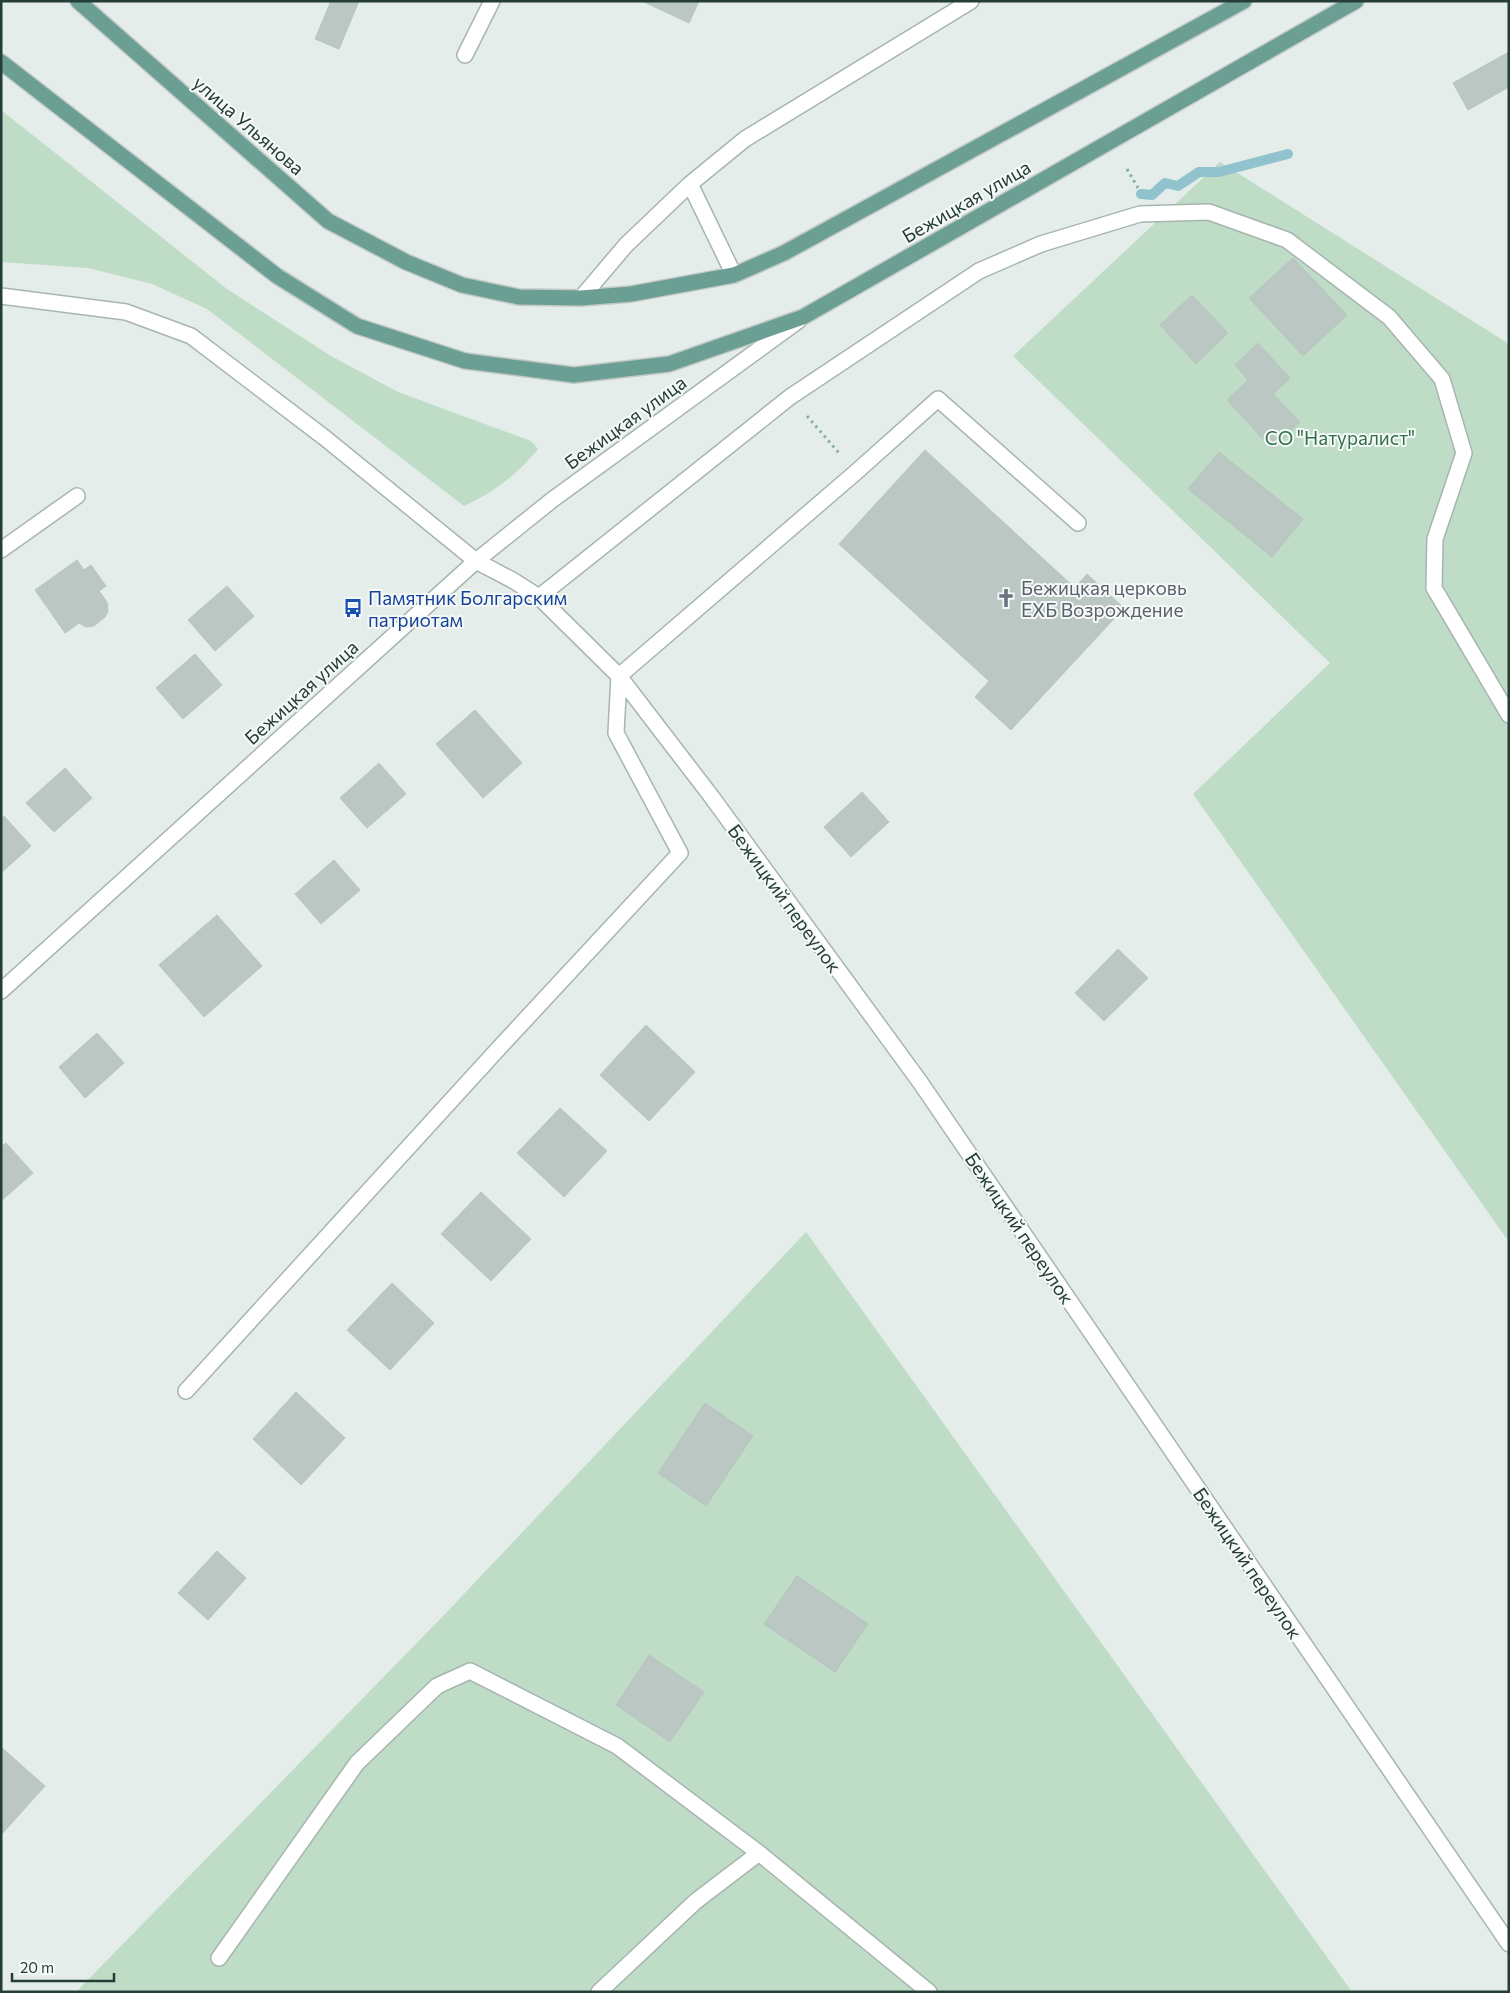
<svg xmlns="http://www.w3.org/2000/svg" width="1510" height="1993" viewBox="0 0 1510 1993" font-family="Commissioner,sans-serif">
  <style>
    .green { fill: #bfdcc7 }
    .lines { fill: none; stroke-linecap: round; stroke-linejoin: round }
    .stream { stroke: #90c3ce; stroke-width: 10 }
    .building { fill: #bac7c2; stroke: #b7c6c0 }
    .minor-casing { stroke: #a7b5b0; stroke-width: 18 }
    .major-casing { stroke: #c2c9c7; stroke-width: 18 }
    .path { stroke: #87aea3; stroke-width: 3; stroke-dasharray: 2.5 4; stroke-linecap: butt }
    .minor { stroke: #fff; stroke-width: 15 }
    .major { stroke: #6c9f93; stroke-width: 15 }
    .labels { text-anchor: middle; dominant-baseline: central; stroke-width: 4; stroke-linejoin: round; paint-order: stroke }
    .street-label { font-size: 19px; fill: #253d37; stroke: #f5f9f7 }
    .park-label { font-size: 19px; fill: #31714c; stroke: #f5f9f7 }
    .worship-label { font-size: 19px; fill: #5b616d; stroke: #f5f9f7; text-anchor: start }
    .transit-label { font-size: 19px; fill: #164399; stroke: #f5f9f7; text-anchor: start }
  </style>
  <rect width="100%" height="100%" fill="#e4ede9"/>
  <!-- green -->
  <path class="green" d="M 1,110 L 227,289 L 331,356 L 398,392 L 531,441 L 538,449 C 518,474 493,493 464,506 L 207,309 L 152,284 L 88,268 L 1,262 Z
    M 1220,162 L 1509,344 L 1509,1242 L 1193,794 L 1330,663 L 1013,356 Z
    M 806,1232 L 1352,1992 L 76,1992 L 447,1612 Z"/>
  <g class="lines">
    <!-- stream -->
    <path class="stream" d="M 1141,194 L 1152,195 L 1165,183 L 1178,186 L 1199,172 L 1219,172 L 1288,154"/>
  </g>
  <!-- building -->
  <path class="building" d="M 331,1 L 359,1 L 339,49 L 315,39 Z
    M 642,1 L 699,1 L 689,23 Z
    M 1509,52 L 1509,87 L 1468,110 L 1453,83 Z
    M 1293,258 L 1347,315 L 1303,356 L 1249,298 Z
    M 1192,295 L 1228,333 L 1196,364 L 1160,325 Z
    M 1258,343 L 1290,378 L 1273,394 L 1300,422 L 1272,449 L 1227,400 L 1248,380 L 1235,365 Z
    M 925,450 L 1075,588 L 1087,574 L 1124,608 L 1011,730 L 975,697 L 989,681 L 839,544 Z
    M 1219,452 L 1303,519 L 1272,557 L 1188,489 Z
    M 77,560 L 84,570 L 91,565 L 106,586 L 99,591 L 107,602 L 108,611 L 105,617 L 94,626 L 86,627 L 79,623 L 65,633 L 35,590 Z
    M 227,586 L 254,616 L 215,651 L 188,620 Z
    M 195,654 L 222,685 L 183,719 L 156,688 Z
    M 475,710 L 522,763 L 483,798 L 436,744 Z
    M 379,763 L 406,794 L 367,828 L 340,798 Z
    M 65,768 L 92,798 L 54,832 L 26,803 Z
    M 862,792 L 889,822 L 851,857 L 824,827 Z
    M 4,816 L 31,846 L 1,873 L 1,819 Z
    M 334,860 L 360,890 L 321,924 L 295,894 Z
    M 217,915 L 262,966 L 204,1017 L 159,965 Z
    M 1118,949 L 1148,978 L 1104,1021 L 1075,993 Z
    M 646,1025 L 695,1072 L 649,1121 L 600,1075 Z
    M 97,1033 L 124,1063 L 85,1098 L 59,1067 Z
    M 560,1108 L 607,1151 L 564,1197 L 517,1153 Z
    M 6,1143 L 33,1173 L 1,1201 L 1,1147 Z
    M 481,1192 L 531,1239 L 491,1281 L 441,1234 Z
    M 392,1283 L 434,1323 L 390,1370 L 347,1330 Z
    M 296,1392 L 345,1438 L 301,1485 L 253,1439 Z
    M 705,1403 L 753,1436 L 706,1506 L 658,1473 Z
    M 217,1551 L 246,1578 L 208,1620 L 178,1593 Z
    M 797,1576 L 868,1624 L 835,1672 L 764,1624 Z
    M 649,1655 L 704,1692 L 670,1742 L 616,1705 Z
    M 1,1747 L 45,1786 L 1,1835 Z"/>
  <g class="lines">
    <!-- minor casing -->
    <g class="minor-casing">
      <path id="minor" d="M 465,55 L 492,1
        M 690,184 L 734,275
        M 1,296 L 126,312 L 191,336 L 325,438 L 476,561 L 514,581 L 539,597 L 619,676 L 711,796 L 920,1082 L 1509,1944
        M 581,298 L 626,245 L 690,184 L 745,139 L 971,1
        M 1,550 L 77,496
        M 539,597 L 790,397 L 979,271 L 1041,244 L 1140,214 L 1209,212 L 1287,240 L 1389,317 L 1442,379 L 1464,453 L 1435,539 L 1434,588 L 1509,715
        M 1,991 L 476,561 L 552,500 L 798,321
        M 186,1391 L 499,1048 L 680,853 L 616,733 L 619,676 L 855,473 L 938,399 L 1078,523
        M 219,1958 L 357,1763 L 437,1686 L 470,1671 L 617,1746 L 759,1853 L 929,1992
        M 599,1992 L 696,1901 L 759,1853"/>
    </g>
    <!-- major casing -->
    <g class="major-casing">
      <path id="major" d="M 78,1 L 328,221 L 406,262 L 462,285 L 519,297 L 581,298 L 631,294 L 734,275 L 784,253 L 1244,1
        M 1,62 L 277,276 L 357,326 L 465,361 L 574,375 L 669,364 L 803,317 L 1356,1"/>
    </g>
    <!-- path -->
    <path class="path" d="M 1127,169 L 1138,188
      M 807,416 L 839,453"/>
    <!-- minor -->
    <use href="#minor" class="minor"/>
    <!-- major -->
    <use href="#major" class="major"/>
  </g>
  <!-- icons -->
  <defs>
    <g id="church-bare" transform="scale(1.5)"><path d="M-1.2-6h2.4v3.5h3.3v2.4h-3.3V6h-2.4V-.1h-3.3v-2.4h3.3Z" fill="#6b7280" stroke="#f5f9f7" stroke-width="2.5" paint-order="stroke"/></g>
    <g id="bus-bare" transform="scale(1.5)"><path d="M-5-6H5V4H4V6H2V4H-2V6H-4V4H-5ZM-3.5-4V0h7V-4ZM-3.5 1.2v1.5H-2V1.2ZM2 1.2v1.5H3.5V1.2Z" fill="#1a4fb4" stroke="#f5f9f7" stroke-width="2.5" paint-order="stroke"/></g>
  </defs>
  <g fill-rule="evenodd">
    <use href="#church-bare" x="1006" y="598"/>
    <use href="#bus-bare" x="353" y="608"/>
  </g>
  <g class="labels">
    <!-- street labels -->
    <g class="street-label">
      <text transform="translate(249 125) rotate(41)">улица Ульянова</text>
      <text transform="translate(966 201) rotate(-30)">Бежицкая улица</text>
      <text transform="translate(625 422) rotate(-36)">Бежицкая улица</text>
      <text transform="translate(301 692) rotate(-42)">Бежицкая улица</text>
      <text transform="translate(785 898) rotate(54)">Бежицкий переулок</text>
      <text transform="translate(1020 1228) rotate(56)">Бежицкий переулок</text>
      <text transform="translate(1248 1563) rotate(56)">Бежицкий переулок</text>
    </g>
    <!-- park labels -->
    <g class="park-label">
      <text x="1340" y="437">СО "Натуралист"</text>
    </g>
    <!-- worship labels -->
    <g class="worship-label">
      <text x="1021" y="587">Бежицкая церковь<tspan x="1021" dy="22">ЕХБ Возрождение</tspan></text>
    </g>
    <!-- transit labels -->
    <g class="transit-label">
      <text x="368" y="597">Памятник Болгарским<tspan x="368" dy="22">патриотам</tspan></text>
    </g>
  </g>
  <!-- border -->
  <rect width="1510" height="1993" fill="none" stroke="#253d37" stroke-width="5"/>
  <!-- scale -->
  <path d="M12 1973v8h102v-8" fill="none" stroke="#253d37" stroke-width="2.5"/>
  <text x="20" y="1973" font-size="15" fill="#253d37" stroke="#f5f9f7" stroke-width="4" paint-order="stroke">20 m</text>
</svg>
